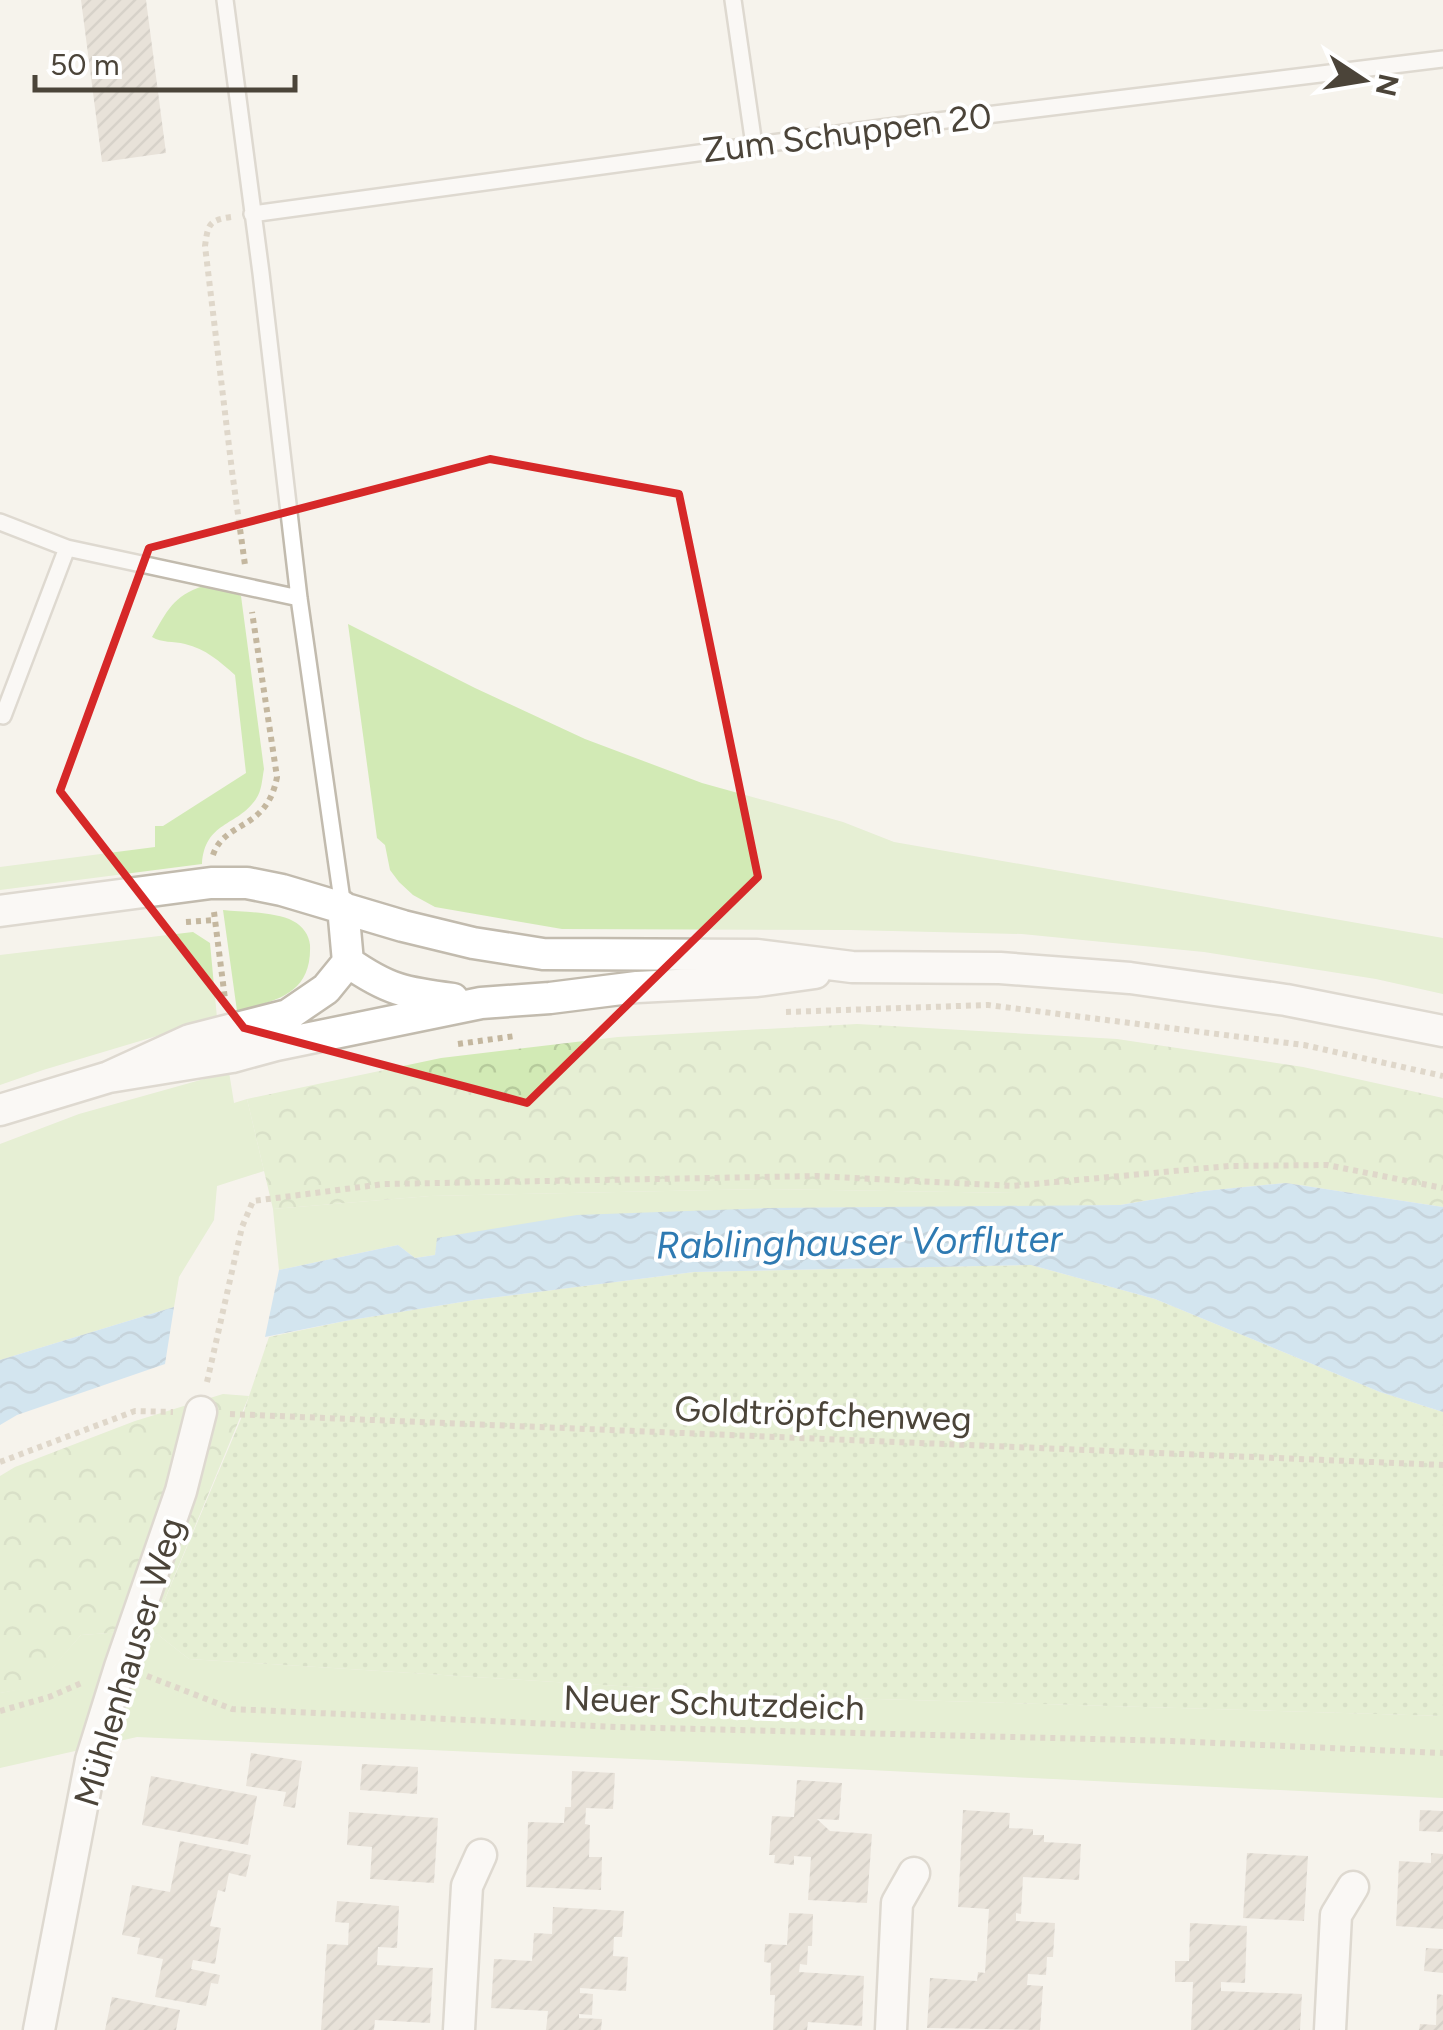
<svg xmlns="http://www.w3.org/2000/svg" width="1443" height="2030" viewBox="0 0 1443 2030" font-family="Figtree,sans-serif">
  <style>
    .grass { fill: #d2eab5 }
    .forest { fill: url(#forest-crowns) }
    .garden { fill: url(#garden-dots) }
    .water { fill: url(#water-waves) }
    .building { fill: url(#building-hatch) }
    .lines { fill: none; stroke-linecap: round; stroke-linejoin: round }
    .service-casing { stroke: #c2bbae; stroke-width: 20 }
    .minor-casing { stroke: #c2bbae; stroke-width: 35 }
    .path { stroke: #c4b79f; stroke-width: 6; stroke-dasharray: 5 5; stroke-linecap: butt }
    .service { stroke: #fff; stroke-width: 15 }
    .minor { stroke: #fff; stroke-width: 30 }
    .marked { fill: none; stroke: #d62828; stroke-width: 8; stroke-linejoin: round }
    .labels { text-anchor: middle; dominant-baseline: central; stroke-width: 8; stroke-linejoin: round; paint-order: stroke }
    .street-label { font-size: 35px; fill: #4b4439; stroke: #fff }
    .water-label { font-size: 38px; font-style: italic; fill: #2e7ab2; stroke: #fff }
  </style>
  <defs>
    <pattern id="forest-crowns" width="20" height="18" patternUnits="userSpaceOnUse" patternTransform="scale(2.5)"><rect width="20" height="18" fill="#d2eab5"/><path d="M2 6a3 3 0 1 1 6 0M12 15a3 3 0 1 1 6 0" fill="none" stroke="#b6ca9c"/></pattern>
    <pattern id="garden-dots" width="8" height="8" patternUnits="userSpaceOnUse" patternTransform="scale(2.5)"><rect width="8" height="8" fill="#d2eab5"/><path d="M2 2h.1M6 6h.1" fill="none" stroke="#b6ca9c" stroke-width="1.8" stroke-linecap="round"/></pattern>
    <pattern id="water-waves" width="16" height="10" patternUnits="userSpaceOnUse" patternTransform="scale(2.5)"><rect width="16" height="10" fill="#a9d4f2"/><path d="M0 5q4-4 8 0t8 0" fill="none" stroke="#8caec5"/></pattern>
    <pattern id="building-hatch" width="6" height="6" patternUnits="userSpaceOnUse" patternTransform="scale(2.5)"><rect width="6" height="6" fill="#d8cfc1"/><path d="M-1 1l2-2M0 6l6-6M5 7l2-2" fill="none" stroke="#b1aa9e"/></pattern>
  </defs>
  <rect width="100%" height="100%" fill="#f6f3ec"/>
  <!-- grass -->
  <path class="grass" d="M 203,586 L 225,588 L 241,596 L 264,769 C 262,779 262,790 256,799 C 237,827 205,821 202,864 L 0,890 L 0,867 L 155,847 L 155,826 L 163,826 L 246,773 L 235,675 C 219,661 206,649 185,644 C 173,641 162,643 152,637 C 167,611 173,596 203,586 Z
    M 348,624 L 475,688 L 585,739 L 702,783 L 843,822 L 894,842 L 1443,938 L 1443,994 L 1376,979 L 1204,952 L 1022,934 L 850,930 L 562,929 L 435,907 L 413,895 L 399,882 L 390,870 L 385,845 L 377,838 Z
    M 223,910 C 243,912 276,912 293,921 C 303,926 309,935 310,945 C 312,995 275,1001 237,1011 Z
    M 193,932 L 210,943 L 217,1018 L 43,1070 L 0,1085 L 0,955 Z
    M 229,1072 L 234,1103 L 247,1099 L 264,1171 L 217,1186 L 214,1220 L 179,1277 L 174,1307 L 0,1360 L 0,1144 L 79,1114 Z
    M 765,1189 L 1018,1193 L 1017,1207 L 768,1208 L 438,1238 L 435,1255 L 415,1258 L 398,1245 L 279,1270 L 273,1209 L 430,1196 Z
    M 152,1630 L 189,1659 L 777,1696 L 1443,1716 L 1443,1798 L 726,1763 L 137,1737 L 0,1768 L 0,1693 L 36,1686 L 81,1635 Z"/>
  <!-- forest -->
  <path class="forest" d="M 857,1024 L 1117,1039 L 1303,1067 L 1443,1098 L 1443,1207 L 1286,1183 L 1204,1191 L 1120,1205 L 1017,1207 L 1017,1193 L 765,1189 L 430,1196 L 273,1209 L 247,1099 L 441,1058 L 618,1037 Z
    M 223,1394 L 249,1396 L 152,1630 L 81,1635 L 36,1687 L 0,1693 L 0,1476 L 15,1467 L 135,1421 Z"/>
  <!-- garden -->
  <path class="garden" d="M 1031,1265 L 1155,1299 L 1380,1392 L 1443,1412 L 1443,1716 L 777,1696 L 189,1659 L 152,1630 L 243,1414 L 269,1337 L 345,1321 L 474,1300 L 694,1272 Z"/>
  <!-- water -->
  <path class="water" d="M 1286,1183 L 1443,1207 L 1443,1412 L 1380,1392 L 1155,1299 L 1031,1265 L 694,1272 L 474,1300 L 345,1321 L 265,1337 L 279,1270 L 398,1245 L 415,1258 L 435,1255 L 437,1238 L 577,1215 L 768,1208 L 1120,1205 L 1204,1191 Z
    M 174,1307 L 165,1364 L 17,1415 L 0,1425 L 0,1360 Z"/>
  <!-- building -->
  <path class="building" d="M 81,0 L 146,0 L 166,153 L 102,162 Z
    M 251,1753 L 302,1761 L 295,1808 L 283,1806 L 286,1792 L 246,1786 Z
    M 362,1764 L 418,1767 L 417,1794 L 360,1790 Z
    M 572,1771 L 615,1773 L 613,1809 L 586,1808 L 585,1824 L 590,1825 L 589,1857 L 602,1857 L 601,1890 L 526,1887 L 528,1822 L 564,1823 L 565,1807 L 571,1807 Z
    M 151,1776 L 257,1796 L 248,1845 L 142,1825 Z
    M 797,1780 L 842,1783 L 839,1820 L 817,1819 L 830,1831 L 872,1834 L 867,1903 L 808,1900 L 811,1857 L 794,1856 L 794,1865 L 774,1863 L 775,1855 L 769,1855 L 772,1816 L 794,1817 Z
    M 963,1810 L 1010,1813 L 1009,1828 L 1033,1829 L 1033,1835 L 1044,1835 L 1044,1842 L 1081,1844 L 1079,1880 L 1023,1877 L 1021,1914 L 1016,1913 L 1016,1921 L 1055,1923 L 1053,1957 L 1047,1957 L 1046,1975 L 1028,1974 L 1027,1985 L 1043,1986 L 1040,2030 L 927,2028 L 930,1978 L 977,1981 L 978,1972 L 985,1973 L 989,1909 L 958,1907 Z
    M 1420,1810 L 1443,1811 L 1443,1832 L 1419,1831 Z
    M 349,1812 L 438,1818 L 434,1883 L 370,1879 L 372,1847 L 347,1845 Z
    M 180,1841 L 251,1855 L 246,1877 L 229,1873 L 225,1892 L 218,1890 L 210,1926 L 221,1928 L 215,1964 L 193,1960 L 191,1969 L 220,1975 L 218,1984 L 211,1983 L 206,2006 L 155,1997 L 163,1959 L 137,1954 L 140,1938 L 122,1935 L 132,1885 L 170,1892 Z
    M 1247,1853 L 1308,1856 L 1304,1921 L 1243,1918 Z
    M 1431,1853 L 1443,1854 L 1443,1929 L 1396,1926 L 1399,1861 L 1431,1863 Z
    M 337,1901 L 399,1906 L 397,1948 L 378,1947 L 377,1965 L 433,1968 L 430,2023 L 375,2020 L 374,2030 L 321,2030 L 327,1944 L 348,1945 L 349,1923 L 335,1922 Z
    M 553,1907 L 624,1911 L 622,1937 L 614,1937 L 613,1956 L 628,1957 L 626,1991 L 580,1988 L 580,1993 L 593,1994 L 592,2015 L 579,2014 L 579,2018 L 602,2019 L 601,2030 L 546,2030 L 548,2011 L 491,2008 L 494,1959 L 532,1961 L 534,1933 L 552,1934 Z
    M 789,1913 L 813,1914 L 812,1946 L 808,1946 L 807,1965 L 800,1964 L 799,1972 L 864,1976 L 862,2026 L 808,2022 L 807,2030 L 773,2030 L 775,1995 L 770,1995 L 771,1963 L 764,1962 L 765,1944 L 787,1945 Z
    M 1190,1923 L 1247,1926 L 1245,1983 L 1221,1982 L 1221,1991 L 1302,1994 L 1300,2030 L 1191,2030 L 1193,1982 L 1175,1982 L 1175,1961 L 1189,1961 Z
    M 1426,1948 L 1443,1949 L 1443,1973 L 1424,1971 Z
    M 1437,1994 L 1443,1995 L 1443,2030 L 1419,2030 L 1420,2024 L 1436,2025 Z
    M 112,1997 L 180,2010 L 176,2030 L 105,2030 Z"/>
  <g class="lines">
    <!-- service casing -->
    <g class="service-casing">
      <path id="service" d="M 225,0 L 261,273 L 299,598 L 343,907
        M 733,0 L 754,145
        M 252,214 L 881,128 L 1443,59
        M 0,522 L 67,548 L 299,598
        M 0,715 L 3,716 L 67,548"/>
    </g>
    <!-- minor casing -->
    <g class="minor-casing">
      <path id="minor" d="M 343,907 L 348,962 C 388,990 405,993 453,999
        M 0,911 L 211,883 L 247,883 L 282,890 L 403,926 L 473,943 L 543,954 L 757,955 L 852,967 L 1000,968 L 1130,978 L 1286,1000 L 1443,1031
        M 109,1077 L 232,1057 L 276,1045 L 481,1003 L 550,998 L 637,987 L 757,981 L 815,973
        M 0,1110 L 109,1077 L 190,1040 L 288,1015 L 326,989 L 348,962
        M 39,2030 L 91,1760 L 120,1667 L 181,1491 L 201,1412
        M 459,2030 L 467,1886 L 481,1855
        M 891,2030 L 897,1903 L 914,1873
        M 1330,2030 L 1336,1915 L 1353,1887"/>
    </g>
    <!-- path -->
    <path class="path" d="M 231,217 C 209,220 208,224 205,246 L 232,471 L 245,565
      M 213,855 C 225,820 267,831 277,777 L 252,612
      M 214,912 L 225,999
      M 186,922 L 215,920
      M 786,1012 L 988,1005 L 1304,1045 L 1443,1076
      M 458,1044 L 515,1036
      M 207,1382 L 242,1227 L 253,1201 L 384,1184 L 817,1176 L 1012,1186 L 1229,1166 L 1327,1165 L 1443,1188
      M 230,1414 L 1443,1465
      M 0,1462 L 135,1411 L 173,1412
      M 147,1676 L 232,1709 L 618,1727 L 1172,1741 L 1443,1753
      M 0,1711 L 49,1697 L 84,1682"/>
    <!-- service -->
    <use href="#service" class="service"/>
    <!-- minor -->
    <use href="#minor" class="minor"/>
  </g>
  <!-- marked area -->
  <path d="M0 0H1443V2030H0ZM 490,459 L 679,494 L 758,877 L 527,1103 L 244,1028 L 60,791 L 149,548 Z" fill="#f6f3ec" fill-opacity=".55" fill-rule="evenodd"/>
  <path class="marked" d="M 490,459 L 679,494 L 758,877 L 527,1103 L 244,1028 L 60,791 L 149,548 Z"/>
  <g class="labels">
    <!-- street labels -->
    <g class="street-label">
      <text transform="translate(847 133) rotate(-7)">Zum Schuppen 20</text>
      <text transform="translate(823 1414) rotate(2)">Goldtröpfchenweg</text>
      <text transform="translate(129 1662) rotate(-73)">Mühlenhauser Weg</text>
      <text transform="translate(714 1703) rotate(2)">Neuer Schutzdeich</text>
    </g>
    <!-- water labels -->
    <g class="water-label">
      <text transform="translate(859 1242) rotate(-1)">Rablinghauser Vorfluter</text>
    </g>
  </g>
  <!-- north arrow -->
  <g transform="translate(1363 80) rotate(102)" stroke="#ffffff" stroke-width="8" paint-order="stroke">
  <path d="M0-8L18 38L0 25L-18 38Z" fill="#4b4439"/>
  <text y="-15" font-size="28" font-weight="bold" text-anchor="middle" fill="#4b4439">N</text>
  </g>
  <!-- scale -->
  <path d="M35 75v15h260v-15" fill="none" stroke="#4b4439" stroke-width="5"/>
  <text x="50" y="75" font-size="30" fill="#4b4439" stroke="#ffffff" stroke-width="8" paint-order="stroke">50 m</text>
</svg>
